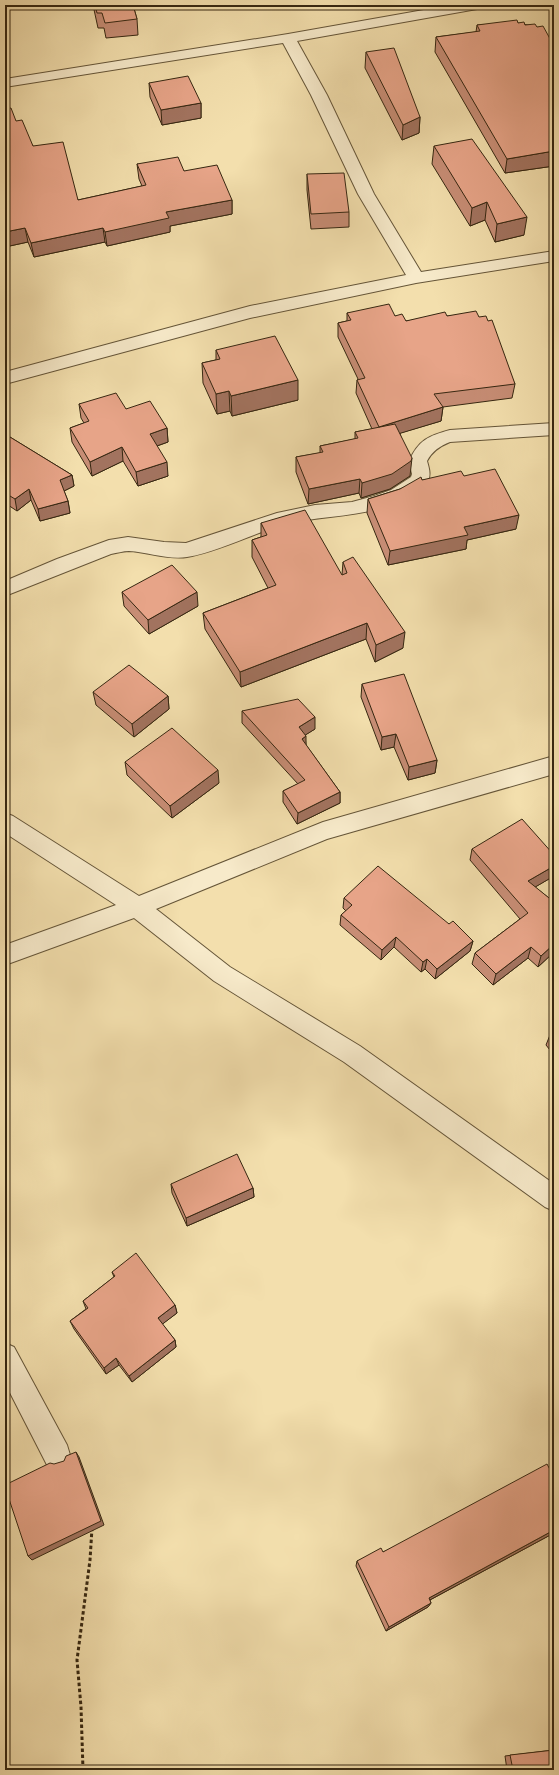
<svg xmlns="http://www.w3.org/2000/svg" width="559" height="1775" viewBox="0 0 559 1775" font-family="'Old Standard TT',serif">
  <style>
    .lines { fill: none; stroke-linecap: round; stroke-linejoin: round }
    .street-casing { stroke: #655538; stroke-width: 2 }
    .path { stroke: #362711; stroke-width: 3; stroke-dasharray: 3.5 2.5; stroke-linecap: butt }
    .street { fill: #f7eaca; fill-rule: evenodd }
    .wall { fill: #c78d75; stroke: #362711 }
    .shaded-wall { fill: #a2735f; stroke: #362711 }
    .building { fill: #e7a488; stroke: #362711 }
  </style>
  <rect width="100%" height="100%" fill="#f3dfad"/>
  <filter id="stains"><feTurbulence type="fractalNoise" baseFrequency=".005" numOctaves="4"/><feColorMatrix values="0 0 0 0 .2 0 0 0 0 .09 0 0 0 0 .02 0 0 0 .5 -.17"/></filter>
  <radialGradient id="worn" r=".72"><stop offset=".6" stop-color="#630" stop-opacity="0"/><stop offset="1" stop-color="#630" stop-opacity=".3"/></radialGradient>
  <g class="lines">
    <!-- street casing -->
    <g class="street-casing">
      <path id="street" d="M 452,5 L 484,5 L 482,8 L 477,9 L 297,41 L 327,95 L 374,194 L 421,272 L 554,251 L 554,261 L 416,283 L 250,318 L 5,384 L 5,372 L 250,306 L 406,275 L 358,194 L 311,95 L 283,43 L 5,87 L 5,79 L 288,34 Z
        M 554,423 L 554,435 L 450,442 C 440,446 432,451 427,461 C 429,468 431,474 428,482 C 425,487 419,490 414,493 C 374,520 324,513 279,526 C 250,535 217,552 187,557 C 168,560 148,552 129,551 C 123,551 117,553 111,554 L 5,596 L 5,581 L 57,559 L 109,540 L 128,537 L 164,542 L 186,543 L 277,513 L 315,505 L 352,502 L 374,496 L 391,490 L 411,477 L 412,474 L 409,461 C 419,440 428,436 450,430 Z
        M 554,756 L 554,774 L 327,839 L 156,909 L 230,967 L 360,1046 L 554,1184 L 554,1211 L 545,1207 L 344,1062 L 214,981 L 134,918 L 5,965 L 5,945 L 116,905 L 5,833 L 5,813 L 13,816 L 139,896 L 323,822 Z
        M 5,1343 L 14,1347 L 67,1445 L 70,1455 L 67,1465 L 57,1468 L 47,1465 L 5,1383 Z"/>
    </g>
    <!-- path -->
    <path class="path" d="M 83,1770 L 81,1707 L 77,1660 L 90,1560 L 92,1528"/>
    <!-- street -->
    <use href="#street" class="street"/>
  </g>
  <!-- wall -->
  <path class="wall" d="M 93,5 L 133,5 L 137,19 L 138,35 L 106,38 L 104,28 L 98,28 Z
    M 518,23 L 537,27 L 554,46 L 554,166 L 505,173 L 435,52 L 436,37 L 476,32 L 477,25 Z
    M 366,52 L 420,117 L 419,133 L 402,140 L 365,68 Z
    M 149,83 L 201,103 L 201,118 L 162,125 L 150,97 Z
    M 16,121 L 33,146 L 78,200 L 142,186 L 139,179 L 137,164 L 184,171 L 232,200 L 232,214 L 170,226 L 170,232 L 107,246 L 105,242 L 34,257 L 28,242 L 5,247 Z
    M 434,146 L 524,235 L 495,242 L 485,220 L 470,226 L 432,164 Z
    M 307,174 L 349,212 L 349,227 L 311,229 L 307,190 Z
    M 347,313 L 395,316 L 406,321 L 447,316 L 479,317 L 515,384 L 512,398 L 443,407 L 441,421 L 400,433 L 410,476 L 390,489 L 361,498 L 359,493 L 308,504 L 296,472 L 296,457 L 320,453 L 320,446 L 355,439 L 355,432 L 372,429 L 356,393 L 357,380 L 358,379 L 338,337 L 338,323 L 347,321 Z
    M 216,350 L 298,400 L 232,416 L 230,411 L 217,414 L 203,383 L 202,363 L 216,360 Z
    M 79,404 L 126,409 L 167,428 L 168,442 L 157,446 L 168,476 L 138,486 L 123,461 L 92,476 L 72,442 L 70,428 L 84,423 L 81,418 Z
    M 5,434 L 72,475 L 74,486 L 64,491 L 68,501 L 70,513 L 40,521 L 31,500 L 17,511 L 5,503 Z
    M 464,476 L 516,529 L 467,540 L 466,549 L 388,565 L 367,513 L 368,499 L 400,489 L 422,480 Z
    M 261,523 L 342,575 L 343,562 L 403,648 L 375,662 L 366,639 L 241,687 L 205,629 L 203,613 L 268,588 L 252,557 L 252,540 L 261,537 Z
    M 122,592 L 198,606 L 149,634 L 124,606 Z
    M 362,684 L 437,760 L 435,773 L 408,780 L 394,747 L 381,750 L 361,697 Z
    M 93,692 L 168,696 L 169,709 L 134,737 L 96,705 Z
    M 242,711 L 315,729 L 305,735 L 306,745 L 340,792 L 340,803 L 297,824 L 283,802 L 283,791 L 298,784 L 242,723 Z
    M 125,762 L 219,783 L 172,818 L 127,775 Z
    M 472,849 L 554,855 L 554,876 L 535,887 L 554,902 L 554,952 L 538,967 L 528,958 L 493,985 L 472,964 L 475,953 L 520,919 L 470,860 Z
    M 344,898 L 449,924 L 473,941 L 470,951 L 435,979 L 425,969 L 421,972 L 394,947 L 381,960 L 340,925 L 341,915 L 346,911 L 343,908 Z
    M 554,1032 L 554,1055 L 546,1045 L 550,1035 Z
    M 171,1184 L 253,1188 L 254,1197 L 187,1226 L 172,1193 Z
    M 112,1272 L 175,1305 L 177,1313 L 162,1324 L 175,1340 L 176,1347 L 132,1382 L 119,1365 L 106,1374 L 74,1329 L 70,1321 L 86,1309 L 83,1301 L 114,1277 Z
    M 554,1477 L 554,1533 L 430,1600 L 431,1603 L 428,1607 L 386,1631 L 356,1566 L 357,1561 L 383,1552 Z
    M 554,1750 L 554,1770 L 507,1770 L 505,1756 Z"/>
  <!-- shaded-wall -->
  <path class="shaded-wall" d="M 201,103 L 201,118 L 162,125 L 161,110 Z
    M 420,117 L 419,133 L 402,140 L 403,125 Z
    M 554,151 L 554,166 L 505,173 L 507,159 Z
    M 232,200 L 232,214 L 170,226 L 170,232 L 107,246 L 105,232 L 166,212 Z
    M 487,202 L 485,220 L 470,226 L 472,208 Z
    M 527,217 L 524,235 L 495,242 L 497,224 Z
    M 25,228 L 28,242 L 5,247 L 5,232 Z
    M 103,228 L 105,242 L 34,257 L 31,243 Z
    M 298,380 L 298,400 L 232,416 L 231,396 Z
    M 229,391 L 230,411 L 217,414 L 216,394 Z
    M 443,407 L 441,421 L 378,440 L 379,427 Z
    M 167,428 L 168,442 L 151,448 L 150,434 Z
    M 122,447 L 123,461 L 92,476 L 90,462 Z
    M 412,458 L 410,476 L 390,489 L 361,498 L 362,483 Z
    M 167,462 L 168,476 L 138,486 L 136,472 Z
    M 72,475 L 74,486 L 62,492 L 60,480 Z
    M 360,479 L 359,493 L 308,504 L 309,489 Z
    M 29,489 L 31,500 L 17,511 L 15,499 Z
    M 68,501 L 70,513 L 40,521 L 38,509 Z
    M 519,515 L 516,529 L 467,540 L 466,549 L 388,565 L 390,551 L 464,527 Z
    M 197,592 L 198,606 L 149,634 L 148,620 Z
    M 367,623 L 366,639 L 241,687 L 240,672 Z
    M 405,632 L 403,648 L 375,662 L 376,645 Z
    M 168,696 L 169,709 L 134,737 L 132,724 Z
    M 315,717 L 315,729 L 299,739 L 299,727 Z
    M 396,734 L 394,747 L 381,750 L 382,737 Z
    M 306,736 L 306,747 L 302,739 Z
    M 437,760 L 435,773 L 408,780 L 409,767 Z
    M 218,770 L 219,783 L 172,818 L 170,806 Z
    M 340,792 L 340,803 L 297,824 L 298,813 Z
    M 554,866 L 554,876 L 525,893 L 528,881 Z
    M 396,937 L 394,947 L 381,960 L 382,950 Z
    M 473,941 L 470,951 L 435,979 L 437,969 Z
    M 554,944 L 554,952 L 538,967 L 541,956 Z
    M 531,947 L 528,958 L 493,985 L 496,974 Z
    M 427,959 L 425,969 L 421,972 L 423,962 Z
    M 253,1188 L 254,1197 L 187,1226 L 186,1218 Z
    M 175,1305 L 177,1313 L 160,1326 L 158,1318 Z
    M 175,1340 L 176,1347 L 132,1382 L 129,1376 Z
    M 116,1358 L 119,1365 L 106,1374 L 104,1368 Z
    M 76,1452 L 79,1457 L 104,1525 L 32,1560 L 28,1556 Z
    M 554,1530 L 554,1533 L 426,1602 L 429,1598 Z
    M 431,1603 L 428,1607 L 386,1631 L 389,1627 Z"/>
  <!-- building -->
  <path class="building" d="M 95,5 L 133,5 L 137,19 L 105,23 L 102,13 L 97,13 Z
    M 517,20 L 518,23 L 524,22 L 525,25 L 535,24 L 537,27 L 543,26 L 554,46 L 554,151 L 507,159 L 436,37 L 480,31 L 477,25 Z
    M 394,48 L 420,117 L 403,125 L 366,52 Z
    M 188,76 L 201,103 L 161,110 L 149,83 Z
    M 11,108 L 16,121 L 22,120 L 33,146 L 63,142 L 78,200 L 146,185 L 137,164 L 178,157 L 184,171 L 217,165 L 232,200 L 166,212 L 169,218 L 105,232 L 103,228 L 31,243 L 25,228 L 5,232 L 5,109 Z
    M 472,139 L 527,217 L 497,224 L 487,202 L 472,208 L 434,146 Z
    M 344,173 L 349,212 L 311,214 L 307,174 Z
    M 389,304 L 395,316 L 402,314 L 406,321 L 445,312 L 447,316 L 476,311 L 479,317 L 486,316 L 488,321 L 492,320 L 515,384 L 434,394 L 443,407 L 379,427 L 357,380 L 365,378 L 338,323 L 351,320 L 347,313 Z
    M 275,336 L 298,380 L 231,396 L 229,391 L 216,394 L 202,363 L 220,359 L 216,350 Z
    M 116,393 L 126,409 L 150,401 L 167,428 L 150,434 L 167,462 L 136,472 L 122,447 L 90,462 L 70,428 L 89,421 L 79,404 Z
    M 395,424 L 412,458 L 411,461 L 392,474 L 362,483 L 360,479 L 309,489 L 296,457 L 323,452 L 320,446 L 358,438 L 355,432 Z
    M 5,434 L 72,475 L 60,480 L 68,501 L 38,509 L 29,489 L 15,499 L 5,493 Z
    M 495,469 L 519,515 L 464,527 L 468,535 L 390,551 L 368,499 L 400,489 L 421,477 L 422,480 L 461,471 L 464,476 Z
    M 305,510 L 342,575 L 347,573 L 343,562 L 353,557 L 405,632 L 376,645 L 367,623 L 240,672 L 203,613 L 276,585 L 252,540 L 267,535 L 261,523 Z
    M 172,565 L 197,592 L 148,620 L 122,592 Z
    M 129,665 L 168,696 L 132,724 L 93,692 Z
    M 404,674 L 437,760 L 409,767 L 396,734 L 382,737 L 362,684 Z
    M 298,699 L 315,717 L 299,727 L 306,736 L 302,739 L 340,792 L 298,813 L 283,791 L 305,780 L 242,711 Z
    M 172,728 L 218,770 L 170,806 L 125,762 Z
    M 522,819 L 554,855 L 554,866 L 528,881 L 554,902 L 554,944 L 541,956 L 531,947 L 496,974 L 475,953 L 528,913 L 472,849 Z
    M 378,866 L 449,924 L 453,921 L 473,941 L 437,969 L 427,959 L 423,962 L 396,937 L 382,950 L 341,915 L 352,905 L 344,898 Z
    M 554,1032 L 554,1039 L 550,1035 Z
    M 237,1154 L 253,1188 L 186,1218 L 171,1184 Z
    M 136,1253 L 175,1305 L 158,1318 L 175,1340 L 129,1376 L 116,1358 L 104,1368 L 70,1321 L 88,1308 L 83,1301 L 115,1276 L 112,1272 Z
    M 76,1452 L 101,1521 L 28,1556 L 5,1487 L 5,1485 L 50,1463 L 54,1464 L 64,1461 L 66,1456 Z
    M 547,1464 L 554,1477 L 554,1530 L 429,1598 L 431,1603 L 389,1627 L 357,1561 L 381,1548 L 383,1552 Z
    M 554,1750 L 554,1770 L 513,1770 L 510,1755 Z"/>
  <!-- margin -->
  <rect width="559" height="1775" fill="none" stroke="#f3dfad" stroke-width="20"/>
  <rect x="6" y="6" width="547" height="1763" fill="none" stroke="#362711" stroke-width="2"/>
  <rect x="10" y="10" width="539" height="1755" fill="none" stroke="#362711"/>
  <rect width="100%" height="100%" filter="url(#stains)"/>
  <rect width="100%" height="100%" fill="url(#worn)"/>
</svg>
